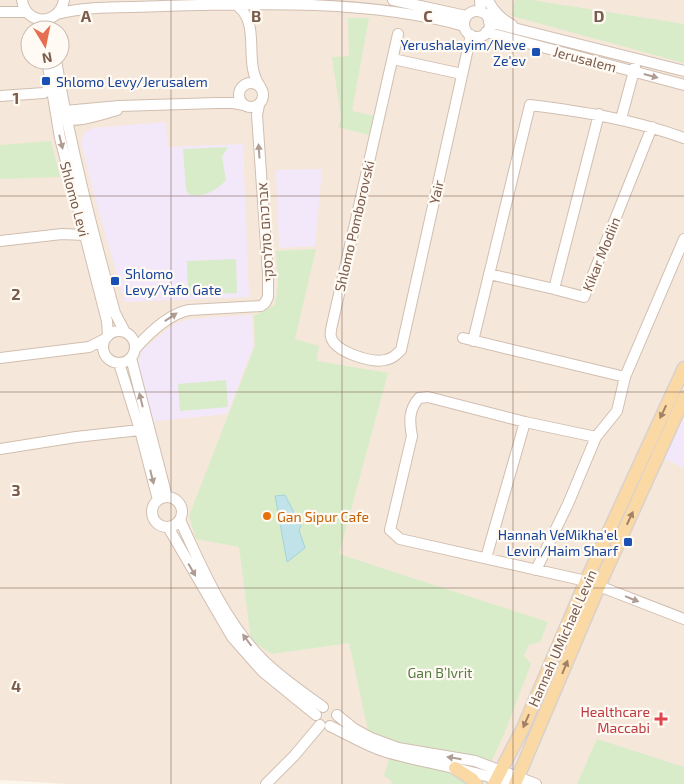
<svg xmlns="http://www.w3.org/2000/svg" width="684" height="784" viewBox="0 0 684 784" font-family="'Exo 2',Heebo,sans-serif">
	<style>
		.residential { fill: #f5e8da; fill-rule: evenodd }
		.education { fill: #f3e8fa }
		.green { fill: #d8ecc9 }
		.water { fill: #bfe3e8; stroke: #a5d3da }
		.lines { fill: none; stroke-linecap: round; stroke-linejoin: round }
		.minor-casing { stroke: #d1beb0; stroke-width: 12 }
		.major-casing { stroke: #dad1cd; stroke-width: 15 }
		.minor { stroke: #fff; stroke-width: 10 }
		.major { stroke: #fbd9a5; stroke-width: 12 }
		.oneway { fill: #af9d94 }
		.oneway2 { fill: #a18267 }
		.grid { fill: none; stroke: #7a5c4d; stroke-width: 1; stroke-opacity: 0.55 }
		.transit-dot { fill: #1a4fb4; stroke: #fffaf3; stroke-width: 2 }
		.food-dot { fill: #e8710a; stroke: #fffaf3; stroke-width: 2 }
		.health-dot { fill: #e0444e; stroke: #fffaf3; stroke-width: 2 }
		.labels { text-anchor: middle; dominant-baseline: central; stroke-width: 4.5; stroke-linejoin: round; paint-order: stroke }
		.transit-label { font-size: 14px; fill: #164399; stroke: #fffaf3; text-anchor: end }
		.street-label { font-size: 14px; fill: #7a5c4d; stroke: #fffaf3 }
		.food-label { font-size: 14px; fill: #c56008; stroke: #fffaf3; text-anchor: start }
		.park-label { font-size: 14px; fill: #537a41; stroke: #fffaf3 }
		.health-label { font-size: 14px; fill: #be3a42; stroke: #fffaf3; text-anchor: end }
		.grid-label { font-size: 16px; text-anchor: middle; font-weight: bold; fill: #7a5c4d; stroke: #fffaf3; stroke-width: 4.5; stroke-linejoin: round; paint-order: stroke }
	</style>
	<rect width="100%" height="100%" fill="#fdf6ec"/>
	<!-- residential -->
	<path class="residential" d="M 0,0 L 684,0 L 684,784 L 68,784 L 0,780 ZM 30,30 L 60,30 L 60,60 L 30,60 Z"/>
	<!-- education -->
	<path class="education" d="M 166,122 L 168,147 L 243,144 L 249,297 L 125,302 L 96,202 L 81,142 L 84,133 L 93,128 Z
		M 322,169 L 315,246 L 279,248 L 276,170 Z
		M 252,315 L 253,347 L 227,414 L 149,422 L 136,371 L 142,350 L 174,324 L 189,319 Z
		M 684,415 L 684,468 L 665,459 Z"/>
	<!-- green -->
	<path class="green" d="M 515,0 L 532,0 L 684,24 L 684,63 L 512,16 Z
		M 348,18 L 369,18 L 352,111 L 375,116 L 369,135 L 338,127 L 341,118 L 332,57 L 349,56 Z
		M 51,141 L 60,177 L 0,179 L 0,145 Z
		M 228,147 L 222,157 L 226,180 C 218,190 201,199 189,194 L 186,190 L 183,149 Z
		M 316,249 L 295,339 L 319,346 L 317,361 L 388,373 L 339,554 L 548,622 L 540,642 L 529,645 L 524,656 L 531,664 L 504,734 L 481,784 L 392,784 L 391,780 L 384,776 L 393,744 L 368,731 L 349,643 L 272,654 L 251,640 L 239,547 L 196,539 L 189,516 L 255,346 L 254,316 L 275,305 L 278,283 L 276,251 Z
		M 236,259 L 237,293 L 188,295 L 187,261 Z
		M 226,380 L 228,407 L 180,411 L 178,384 Z
		M 597,739 L 684,767 L 684,784 L 577,784 Z"/>
	<!-- water -->
	<path class="water" d="M 285,495 L 301,526 L 299,530 L 305,548 L 287,562 L 275,496 Z"/>
	<g class="lines">
		<defs>
			<path id="minor" d="M 22,0 C 26,26 59,26 64,0
				M 393,0 L 466,16
				M 480,0 L 481,12
				M 488,0 C 493,11 501,19 512,25
				M 235,4 C 263,22 242,62 260,86
				M464 24a13 13 0 1 1 26 0a13 13 0 1 1-26 0Z
				M 0,12 L 27,12
				M 57,14 C 89,5 129,8 163,6 C 258,3 373,0 464,26
				M 489,22 L 684,71
				M 486,32 L 684,85
				M 398,34 L 332,325 C 331,329 330,333 331,337 C 335,352 371,363 385,360 C 392,359 396,355 401,350 L 471,35
				M 393,59 L 462,74
				M 47,60 L 60,138 L 107,321 L 108,336
				M 56,60 C 70,146 92,229 115,313 L 125,332
				M239 95a12 12 0 1 1 24 0a12 12 0 1 1-24 0Z
				M 0,96 L 44,93 L 51,87
				M 59,114 L 65,111 L 119,106 L 217,103 L 233,103 L 244,105
				M 599,114 L 554,289 L 584,297 L 652,127
				M 61,118 C 75,124 102,114 117,110
				M 621,119 L 635,67
				M 0,241 L 62,234 L 85,235
				M 489,274 L 554,289
				M103 347a16 16 0 1 1 32 0a16 16 0 1 1-32 0Z
				M 463,338 L 625,377
				M 473,341 L 530,105 C 585,112 631,119 684,138
				M 135,349 C 149,333 168,314 189,310 L 261,306 L 265,303 L 268,297 L 268,274 L 257,115 L 259,105
				M 0,358 L 89,347 L 105,339
				M 131,358 L 167,497
				M 119,363 L 140,430 L 158,500
				M 596,437 L 525,422 L 428,397 L 419,398 C 409,409 409,421 412,436 L 390,530 L 400,539 L 586,581 L 684,619
				M 0,449 L 76,437 L 140,430
				M152 512a15 15 0 1 1 30 0a15 15 0 1 1-30 0Z
				M 180,520 C 202,568 224,620 262,659 C 280,677 302,692 323,707
				M 168,527 L 232,637 L 262,671 L 316,715
				M 486,558 L 525,422
				M 536,570 L 568,504 L 596,437 L 617,411 L 625,377 L 684,239
				M 337,715 L 353,728 L 371,738 L 398,748 L 475,761 L 536,784
				M 330,726 C 349,735 366,746 386,752 C 428,764 471,769 512,784
				M 266,784 L 294,756 L 320,725"/>
			<path id="major" d="M 455,768 L 472,779 L 476,784
				M 494,784 L 523,728 L 586,581 L 684,368
				M 515,784 L 599,586 L 684,398"/>
		</defs>
		<!-- minor casing -->
		<use href="#minor" class="minor-casing"/>
		<!-- major casing -->
		<use href="#major" class="major-casing"/>
		<!-- minor -->
		<use href="#minor" class="minor"/>
		<!-- major -->
		<use href="#major" class="major"/>
	</g>
	<!-- one-way arrows -->
	<defs><path id="oneway-solid" d="M-6-.8H1V-3.2L6.5 0L1 3.2V.8H-6Z" transform="scale(1.25)"/></defs>
	<g class="oneway">
		<use href="#oneway-solid" transform="translate(651 76) rotate(15)"/>
		<use href="#oneway-solid" transform="translate(61 142) rotate(76)"/>
		<use href="#oneway-solid" transform="translate(259 151) rotate(-94)"/>
		<use href="#oneway-solid" transform="translate(171 317) rotate(-33)"/>
		<use href="#oneway-solid" transform="translate(141 400) rotate(-104)"/>
		<use href="#oneway-solid" transform="translate(152 477) rotate(76)"/>
		<use href="#oneway-solid" transform="translate(192 570) rotate(60)"/>
		<use href="#oneway-solid" transform="translate(632 599) rotate(22)"/>
		<use href="#oneway-solid" transform="translate(247 640) rotate(-127)"/>
		<use href="#oneway-solid" transform="translate(454 758) rotate(-171)"/>
	</g>
	<g class="oneway2">
		<use href="#oneway-solid" transform="translate(663 412) rotate(115)"/>
		<use href="#oneway-solid" transform="translate(630 518) rotate(-65)"/>
		<use href="#oneway-solid" transform="translate(565 667) rotate(-68)"/>
		<use href="#oneway-solid" transform="translate(526 721) rotate(114)"/>
	</g>
	<!-- grid -->
	<path class="grid" d="M 171,0 L 171,784M 342,0 L 342,784M 513,0 L 513,784M 0,196 L 684,196M 0,392 L 684,392M 0,588 L 684,588"/>
	<!-- markers -->
	<g class="transit-dot">
		<rect x="531" y="47" width="10" height="10" rx="2.5"/>
		<rect x="41" y="76" width="10" height="10" rx="2.5"/>
		<rect x="110" y="276" width="10" height="10" rx="2.5"/>
		<rect x="623" y="537" width="10" height="10" rx="2.5"/>
	</g>
	<circle class="food-dot" cx="267" cy="516" r="5"/>
	<path class="health-dot" d="M658.5 711.5h5v5h5v5h-5v5h-5v-5h-5v-5h5z"/>
	<g class="labels">
		<!-- transit labels -->
		<g class="transit-label">
			<text x="526" y="44">Yerushalayim/Neve<tspan x="526" dy="16">Ze'ev</tspan></text>
			<text x="56" y="81" text-anchor="start">Shlomo Levy/Jerusalem</text>
			<text x="125" y="273" text-anchor="start">Shlomo<tspan x="125" dy="16">Levy/Yafo Gate</tspan></text>
			<text x="618" y="534">Hannah VeMikha'el<tspan x="618" dy="16">Levin/Haim Sharf</tspan></text>
		</g>
		<!-- street labels -->
		<g class="street-label">
			<text transform="translate(585 59) rotate(15)">Jerusalem</text>
			<text transform="translate(436 192) rotate(-77)">Yair</text>
			<text transform="translate(75 199) rotate(75)">Shlomo Levi</text>
			<text transform="translate(354 226) rotate(-77)">Shlomo Pomborovski</text>
			<text transform="translate(265 232) rotate(-94)">אברכהם סולרסקי</text>
			<text transform="translate(601 254) rotate(-68)">Kikar Modiin</text>
			<text transform="translate(562 638) rotate(-66)">Hannah UMichael Levin</text>
		</g>
		<!-- food labels -->
		<g class="food-label">
			<text x="277" y="516">Gan Sipur Cafe</text>
		</g>
		<!-- park labels -->
		<g class="park-label">
			<text x="440" y="672">Gan B’Ivrit</text>
		</g>
		<!-- health labels -->
		<g class="health-label">
			<text x="650" y="711">Healthcare<tspan x="650" dy="16">Maccabi</tspan></text>
		</g>
	</g>
	<g class="grid-label">
		<text x="86" y="22">A</text>
		<text x="256" y="22">B</text>
		<text x="428" y="22">C</text>
		<text x="599" y="22">D</text>
		<text x="16" y="104">1</text>
		<text x="16" y="300">2</text>
		<text x="16" y="496">3</text>
		<text x="16" y="692">4</text>
	</g>
	<!-- north arrow -->
	<g transform="translate(45 45) rotate(170)"><circle r="24" fill="#fffaf3" stroke="#cabbb1"/>
	<path d="M0-4L9 19L0 12L-9 19Z" fill="#e76f51"/>
	<text y="-8" font-size="14" font-weight="bold" text-anchor="middle" fill="#7a5c4d">N</text>
	</g>
</svg>
